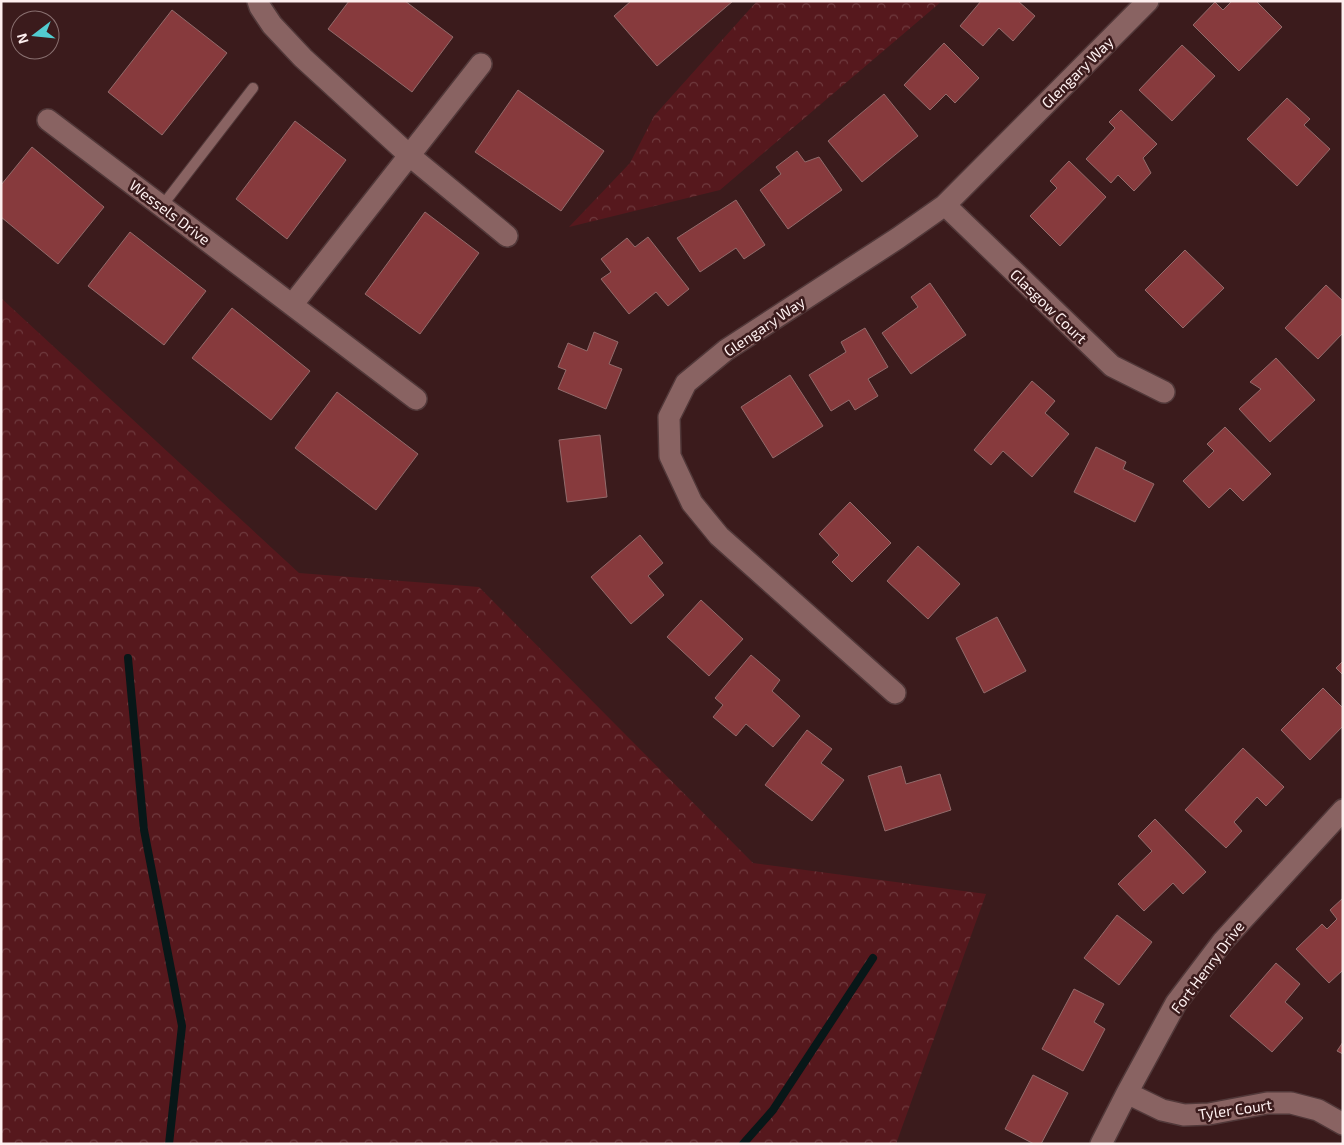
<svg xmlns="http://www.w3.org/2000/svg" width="1344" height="1145" viewBox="0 0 1344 1145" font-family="'Exo 2',sans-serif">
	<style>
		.forest { fill: url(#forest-crowns) }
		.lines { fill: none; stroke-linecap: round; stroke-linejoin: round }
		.stream { stroke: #081718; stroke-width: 8 }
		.building { fill: #873a3d; stroke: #926b6b }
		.lane-casing { stroke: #513839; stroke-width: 12 }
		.street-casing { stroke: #513839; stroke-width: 24 }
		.lane { stroke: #896362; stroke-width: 10 }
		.street { stroke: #896362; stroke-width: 21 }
		.labels { text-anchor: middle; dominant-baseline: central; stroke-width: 5; stroke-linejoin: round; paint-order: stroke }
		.street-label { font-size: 15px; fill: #fdefef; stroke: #3b1b1c }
	</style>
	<defs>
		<pattern id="forest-crowns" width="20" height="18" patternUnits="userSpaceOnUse" patternTransform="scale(1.25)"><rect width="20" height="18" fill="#56181d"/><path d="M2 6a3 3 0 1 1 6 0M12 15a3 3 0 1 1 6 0" fill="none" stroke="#6f3a3e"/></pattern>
	</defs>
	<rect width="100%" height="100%" fill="#3b1b1c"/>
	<!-- forest -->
	<path class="forest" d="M 757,1 L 942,1 L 720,190 L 569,227 L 630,163 L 654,116 Z
		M 1,298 L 299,573 L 479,587 L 753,863 L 986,894 L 896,1144 L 1,1144 Z"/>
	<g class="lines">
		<!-- stream -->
		<path class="stream" d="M 128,658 L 144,830 L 182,1026 L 169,1144
			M 743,1144 L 773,1110 L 873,958"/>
	</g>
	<!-- building -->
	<path class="building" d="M 349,1 L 405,1 L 453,37 L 412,92 L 328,29 Z
		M 631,1 L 733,1 L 657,66 L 614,16 Z
		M 981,1 L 1018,1 L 1035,16 L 1013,41 L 999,28 L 983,46 L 960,26 Z
		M 1232,1 L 1256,1 L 1282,27 L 1239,71 L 1193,25 L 1215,2 L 1223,10 Z
		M 172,10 L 227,53 L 162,135 L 108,92 Z
		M 944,43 L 979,78 L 955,103 L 946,94 L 930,110 L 904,85 Z
		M 1182,45 L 1215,76 L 1172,121 L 1139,90 Z
		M 518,90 L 604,151 L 561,211 L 475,152 Z
		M 884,94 L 918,136 L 862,182 L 828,141 Z
		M 1287,98 L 1310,119 L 1304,125 L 1330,149 L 1297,186 L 1247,139 Z
		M 1121,110 L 1157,144 L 1143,158 L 1151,173 L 1134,191 L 1118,175 L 1111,183 L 1086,159 L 1115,128 L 1109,122 Z
		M 295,121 L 346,160 L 287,239 L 236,199 Z
		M 32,147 L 104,207 L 58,264 L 1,217 L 1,185 Z
		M 797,151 L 805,162 L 819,157 L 842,190 L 788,229 L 760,190 L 781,174 L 776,167 Z
		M 1069,161 L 1106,197 L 1060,246 L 1030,216 L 1057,188 L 1050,181 Z
		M 736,200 L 765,245 L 744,259 L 736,248 L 700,272 L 677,238 Z
		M 425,212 L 479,253 L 420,334 L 365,294 Z
		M 130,232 L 206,291 L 164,345 L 88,286 Z
		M 648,237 L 689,289 L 668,306 L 656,292 L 629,314 L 601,279 L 611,272 L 601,259 L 627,238 L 635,247 Z
		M 1185,250 L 1224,288 L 1183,328 L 1145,290 Z
		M 930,283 L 966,335 L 911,374 L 882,333 L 918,307 L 911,297 Z
		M 1326,285 L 1343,301 L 1343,333 L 1318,359 L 1285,328 Z
		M 232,308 L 310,371 L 271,420 L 192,358 Z
		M 865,328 L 888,367 L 868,379 L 878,396 L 855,410 L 849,400 L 831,411 L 809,375 L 846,352 L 841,342 Z
		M 594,332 L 618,342 L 609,364 L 622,369 L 606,409 L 558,389 L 566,370 L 558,367 L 568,343 L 587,351 Z
		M 1276,358 L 1315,400 L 1270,442 L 1239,409 L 1261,389 L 1250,382 Z
		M 790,375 L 823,426 L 773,458 L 741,407 Z
		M 1032,381 L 1055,401 L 1045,413 L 1069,434 L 1032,477 L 1003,451 L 991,465 L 974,450 Z
		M 337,392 L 418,454 L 376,510 L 295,448 Z
		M 1225,427 L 1271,474 L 1243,501 L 1230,488 L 1209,508 L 1183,481 L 1214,451 L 1207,444 Z
		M 600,435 L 607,497 L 567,502 L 559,440 Z
		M 1096,447 L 1126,462 L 1123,469 L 1154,484 L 1135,522 L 1074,492 Z
		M 850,502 L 891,543 L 852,582 L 832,562 L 839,555 L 819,534 Z
		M 640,535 L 663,563 L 648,576 L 664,595 L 631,624 L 591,577 Z
		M 918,546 L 960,584 L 928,619 L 887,581 Z
		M 701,600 L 743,639 L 709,676 L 667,637 Z
		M 997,617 L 1026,671 L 984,693 L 956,638 Z
		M 751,655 L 780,680 L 772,691 L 800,716 L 773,747 L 746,724 L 736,736 L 713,717 L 723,705 L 715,698 Z
		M 1343,661 L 1343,675 L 1336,668 Z
		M 1323,688 L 1343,708 L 1343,726 L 1310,760 L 1281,730 Z
		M 807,730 L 832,749 L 821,763 L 844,780 L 812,821 L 765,785 Z
		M 1243,748 L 1284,787 L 1266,806 L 1257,797 L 1234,822 L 1242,831 L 1226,848 L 1185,810 Z
		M 901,766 L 906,784 L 940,774 L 951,810 L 885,831 L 868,776 Z
		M 1155,819 L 1206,872 L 1183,894 L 1173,883 L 1144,911 L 1118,884 L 1152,851 L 1138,836 Z
		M 1343,898 L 1343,970 L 1329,983 L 1296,949 L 1322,924 L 1327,929 L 1337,919 L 1330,910 Z
		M 1117,915 L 1152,942 L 1119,985 L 1084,958 Z
		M 1276,963 L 1300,984 L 1285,1002 L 1303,1018 L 1272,1052 L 1230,1016 Z
		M 1074,989 L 1104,1004 L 1094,1022 L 1105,1029 L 1083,1071 L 1042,1049 Z
		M 1343,1042 L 1343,1054 L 1337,1051 Z
		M 1033,1075 L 1068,1093 L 1041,1144 L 1034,1144 L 1005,1129 Z"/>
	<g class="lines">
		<defs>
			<path id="lane" d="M 162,206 L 253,88"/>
			<path id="street" d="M 258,1 L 260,7 L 272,25 L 303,58 L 410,156 L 507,236
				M 48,120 L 416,399
				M 945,205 L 1112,366 L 1164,392
				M 292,305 L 481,64
				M 895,693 L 719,536 L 692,503 L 670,456 L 669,417 L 686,383 L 726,350 L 898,238 L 945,205 L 1148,1
				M 1127,1093 L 1162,1110 L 1184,1115 L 1209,1114 L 1267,1103 L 1291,1103 L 1318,1110 L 1343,1124
				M 1101,1144 L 1127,1093 L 1176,1003 L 1223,941 L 1343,810"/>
		</defs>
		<!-- lane casing -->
		<use href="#lane" class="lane-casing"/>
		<!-- street casing -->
		<use href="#street" class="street-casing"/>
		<!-- lane -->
		<use href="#lane" class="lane"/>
		<!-- street -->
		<use href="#street" class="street"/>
	</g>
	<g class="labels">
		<!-- street labels -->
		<g class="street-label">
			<text transform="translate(1077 72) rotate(-45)">Glengary Way</text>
			<text transform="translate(170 212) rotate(37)">Wessels Drive</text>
			<text transform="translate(1049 306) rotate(44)">Glasgow Court</text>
			<text transform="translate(764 326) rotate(-34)">Glengary Way</text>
			<text transform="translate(1207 967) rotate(-53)">Fort Henry Drive</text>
			<text transform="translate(1235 1109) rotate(-8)">Tyler Court</text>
		</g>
	</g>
	<!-- border -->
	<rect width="1344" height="1145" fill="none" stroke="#fdefef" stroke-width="5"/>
	<!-- north arrow -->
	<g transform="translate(35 35) rotate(254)"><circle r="24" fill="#3b1b1c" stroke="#897070"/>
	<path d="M0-4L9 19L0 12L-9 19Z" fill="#52ccd0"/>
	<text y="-8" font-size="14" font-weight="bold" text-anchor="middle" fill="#fdefef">N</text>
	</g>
</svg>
